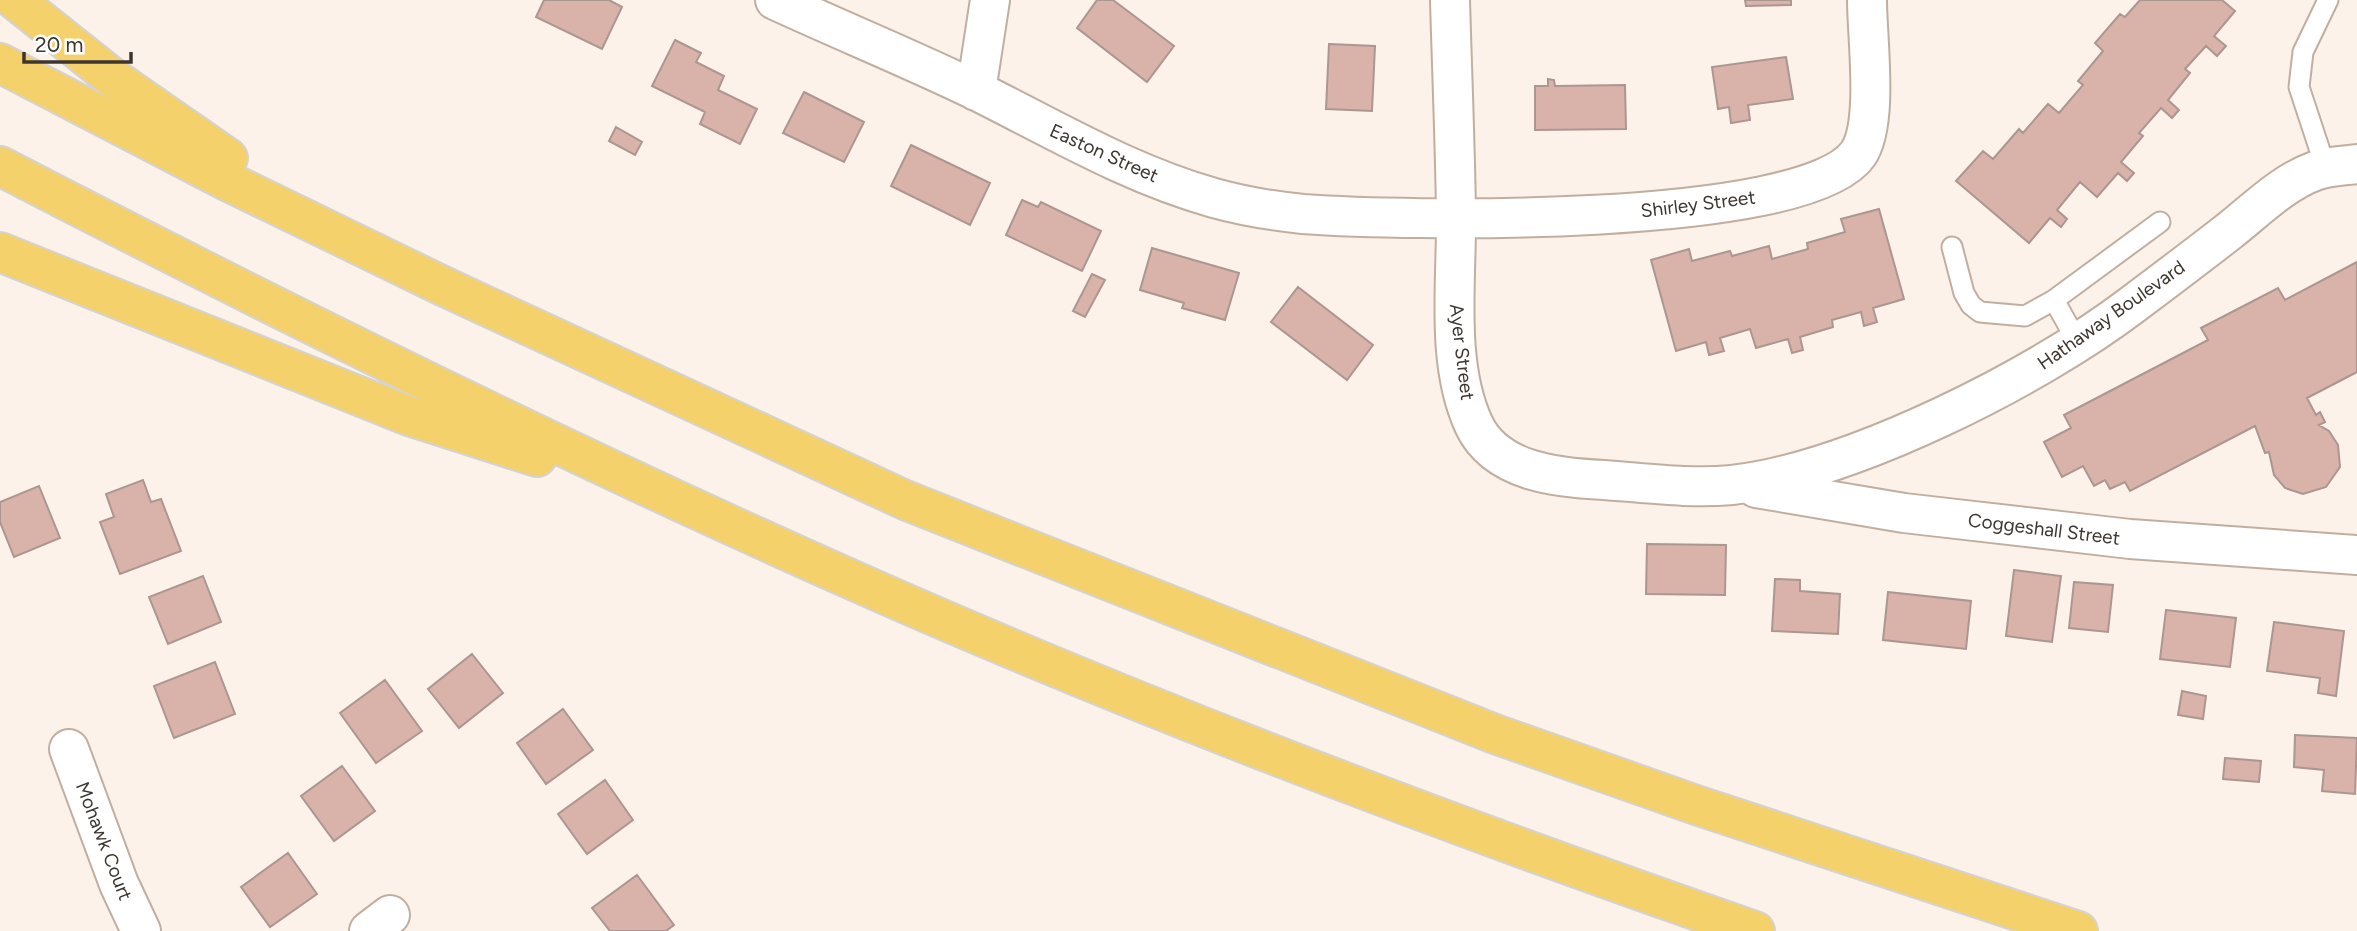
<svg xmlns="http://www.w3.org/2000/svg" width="2357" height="931" viewBox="0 0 2357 931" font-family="Figtree,sans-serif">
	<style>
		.building { fill: #d9b2aa; stroke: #ac9691; stroke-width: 2 }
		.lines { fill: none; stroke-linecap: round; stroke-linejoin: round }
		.lane-casing { stroke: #c0afa1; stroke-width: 23 }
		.street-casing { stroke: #c0afa1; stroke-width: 42 }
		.highway-casing { stroke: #d4d3d1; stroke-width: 42 }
		.lane { stroke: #fff; stroke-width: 19 }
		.street { stroke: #fff; stroke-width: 38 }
		.highway { stroke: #f4d16a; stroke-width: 38 }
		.labels { text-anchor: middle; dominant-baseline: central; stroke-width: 6; stroke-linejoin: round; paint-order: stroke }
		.street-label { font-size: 19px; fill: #3d3630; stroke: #fff }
	</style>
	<rect width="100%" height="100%" fill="#fdf2e9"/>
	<!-- building -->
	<path class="building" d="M 544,0 L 609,0 L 622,7 L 602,49 L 536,17 Z
		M 1097,0 L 1113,0 L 1174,46 L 1147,82 L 1077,28 Z
		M 1745,0 L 1791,0 L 1791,5 L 1746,6 Z
		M 2140,0 L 2222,0 L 2235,11 L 2214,36 L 2226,46 L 2217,56 L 2206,46 L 2185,69 L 2190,73 L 2168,100 L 2179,110 L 2172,118 L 2161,108 L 2139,133 L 2143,136 L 2121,162 L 2134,173 L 2127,181 L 2118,173 L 2097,197 L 2080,182 L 2057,210 L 2067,219 L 2061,227 L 2050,218 L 2029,243 L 1956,181 L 1983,151 L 1993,159 L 2019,129 L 2023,133 L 2048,104 L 2059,113 L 2083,85 L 2078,81 L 2103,51 L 2095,43 L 2120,14 L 2125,17 Z
		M 675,40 L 701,53 L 696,62 L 724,76 L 718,90 L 757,109 L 740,144 L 700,124 L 705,112 L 652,86 Z
		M 1329,44 L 1375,46 L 1372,111 L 1326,109 Z
		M 1786,57 L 1793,99 L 1748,105 L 1750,120 L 1731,123 L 1729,107 L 1718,109 L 1712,67 Z
		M 1548,79 L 1554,80 L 1555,86 L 1625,85 L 1626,129 L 1535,130 L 1535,86 L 1548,86 Z
		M 804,92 L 864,122 L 844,162 L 783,133 Z
		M 616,127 L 642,142 L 635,155 L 609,141 Z
		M 911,145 L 990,183 L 970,225 L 891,186 Z
		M 1022,200 L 1038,207 L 1041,202 L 1101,231 L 1082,271 L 1006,235 Z
		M 1879,209 L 1904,299 L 1873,308 L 1877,322 L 1864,326 L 1861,312 L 1832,320 L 1833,327 L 1800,337 L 1803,350 L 1792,353 L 1788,339 L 1756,348 L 1750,329 L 1720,338 L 1724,351 L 1709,355 L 1706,342 L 1676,351 L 1651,260 L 1689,249 L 1692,261 L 1730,251 L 1732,256 L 1769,246 L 1772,259 L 1808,249 L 1807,243 L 1845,232 L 1841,219 Z
		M 1152,248 L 1239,273 L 1225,320 L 1182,308 L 1184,303 L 1140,290 Z
		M 2357,262 L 2357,372 L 2307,398 L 2316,415 L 2320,412 L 2325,422 L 2319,425 L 2329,431 L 2338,445 L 2340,467 L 2326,487 L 2303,494 L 2285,488 L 2274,475 L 2269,452 L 2265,453 L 2255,426 L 2130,491 L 2125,482 L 2110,489 L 2105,480 L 2094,486 L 2083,466 L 2062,477 L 2044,442 L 2071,428 L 2064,415 L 2208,340 L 2201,328 L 2278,288 L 2285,300 Z
		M 1092,274 L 1105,280 L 1085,317 L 1073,311 Z
		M 1298,287 L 1373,345 L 1347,380 L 1271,322 Z
		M 143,480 L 151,502 L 161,499 L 181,551 L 120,574 L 100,522 L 114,517 L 106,494 Z
		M 39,486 L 60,538 L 14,557 L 0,522 L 0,502 Z
		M 1647,544 L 1726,545 L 1725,595 L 1646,594 Z
		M 2014,570 L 2061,576 L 2052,642 L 2006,636 Z
		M 203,576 L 221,622 L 168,644 L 149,597 Z
		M 1775,579 L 1800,580 L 1800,591 L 1840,594 L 1838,634 L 1772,631 Z
		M 2074,582 L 2113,585 L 2108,632 L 2069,628 Z
		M 1888,592 L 1971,601 L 1966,649 L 1883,640 Z
		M 2166,610 L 2236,618 L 2230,667 L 2160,659 Z
		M 2274,622 L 2344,631 L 2336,696 L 2318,693 L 2320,678 L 2267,671 Z
		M 472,654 L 503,693 L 459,728 L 428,689 Z
		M 215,662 L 235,714 L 174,738 L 154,686 Z
		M 385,680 L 422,731 L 376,763 L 340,713 Z
		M 2182,691 L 2206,696 L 2203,719 L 2178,715 Z
		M 563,709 L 593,750 L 546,784 L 517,743 Z
		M 2295,735 L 2357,738 L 2355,794 L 2322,791 L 2324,770 L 2294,767 Z
		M 2225,758 L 2261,761 L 2259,782 L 2223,779 Z
		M 342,766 L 375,811 L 334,841 L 301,796 Z
		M 605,780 L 633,820 L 587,854 L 558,814 Z
		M 288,853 L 317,894 L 270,927 L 241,887 Z
		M 637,875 L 674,925 L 666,931 L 610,931 L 592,908 Z"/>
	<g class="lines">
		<defs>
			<path id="lane" d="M 2326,169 L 2299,87 L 2303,52 L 2328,0
				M 1952,247 L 1964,293 L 1971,305 L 1980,312 L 2025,316 L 2054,300
				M 2078,343 L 2054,300 L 2160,222"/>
			<path id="street" d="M 775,0 C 842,31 911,59 977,91 C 1055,130 1129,174 1214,198 C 1243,206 1273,211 1303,214 C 1397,221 1805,229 1858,154 C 1879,124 1867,38 1867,0
				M 1450,0 C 1452,71 1455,142 1456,213 C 1457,280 1445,363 1474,425 C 1496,472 1558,478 1604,480 C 1647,483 1690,489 1732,485 C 1852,471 2036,378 2132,305 C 2164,281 2196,257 2228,232 C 2255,211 2282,183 2315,171 C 2328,166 2344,166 2357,164
				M 976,91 L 990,0
				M 1756,488 L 1904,513 L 2130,539 L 2357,555
				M 69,749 L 119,884 L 141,931
				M 369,931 L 390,915"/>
			<path id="highway" d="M 15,0 L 113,78 L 228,158
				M 0,63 L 227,181 L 443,286 L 905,500 L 1495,734 L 1696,805 L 2078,931
				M 0,166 C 291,317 584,462 884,594 C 1168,719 1461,829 1755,931
				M 0,252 L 409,416 L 537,457"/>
		</defs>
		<!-- lane casing -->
		<use href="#lane" class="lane-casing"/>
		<!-- street casing -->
		<use href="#street" class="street-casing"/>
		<!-- highway casing -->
		<use href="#highway" class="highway-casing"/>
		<!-- lane -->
		<use href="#lane" class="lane"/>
		<!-- street -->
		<use href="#street" class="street"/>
		<!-- highway -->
		<use href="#highway" class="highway"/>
	</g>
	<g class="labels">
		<!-- street labels -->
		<g class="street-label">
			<text transform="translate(1104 153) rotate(24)">Easton Street</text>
			<text transform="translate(1698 204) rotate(-7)">Shirley Street</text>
			<text transform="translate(2111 315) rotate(-35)">Hathaway Boulevard</text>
			<text transform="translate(1462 352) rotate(83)">Ayer Street</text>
			<text transform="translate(2044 529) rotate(7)">Coggeshall Street</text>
			<text transform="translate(104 841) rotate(69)">Mohawk Court</text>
		</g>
	</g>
	<!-- scale -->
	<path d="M24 52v10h107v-10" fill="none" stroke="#3d3630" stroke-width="3.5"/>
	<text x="35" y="52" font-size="21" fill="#3d3630" stroke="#ffffff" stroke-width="5" paint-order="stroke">20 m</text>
</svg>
